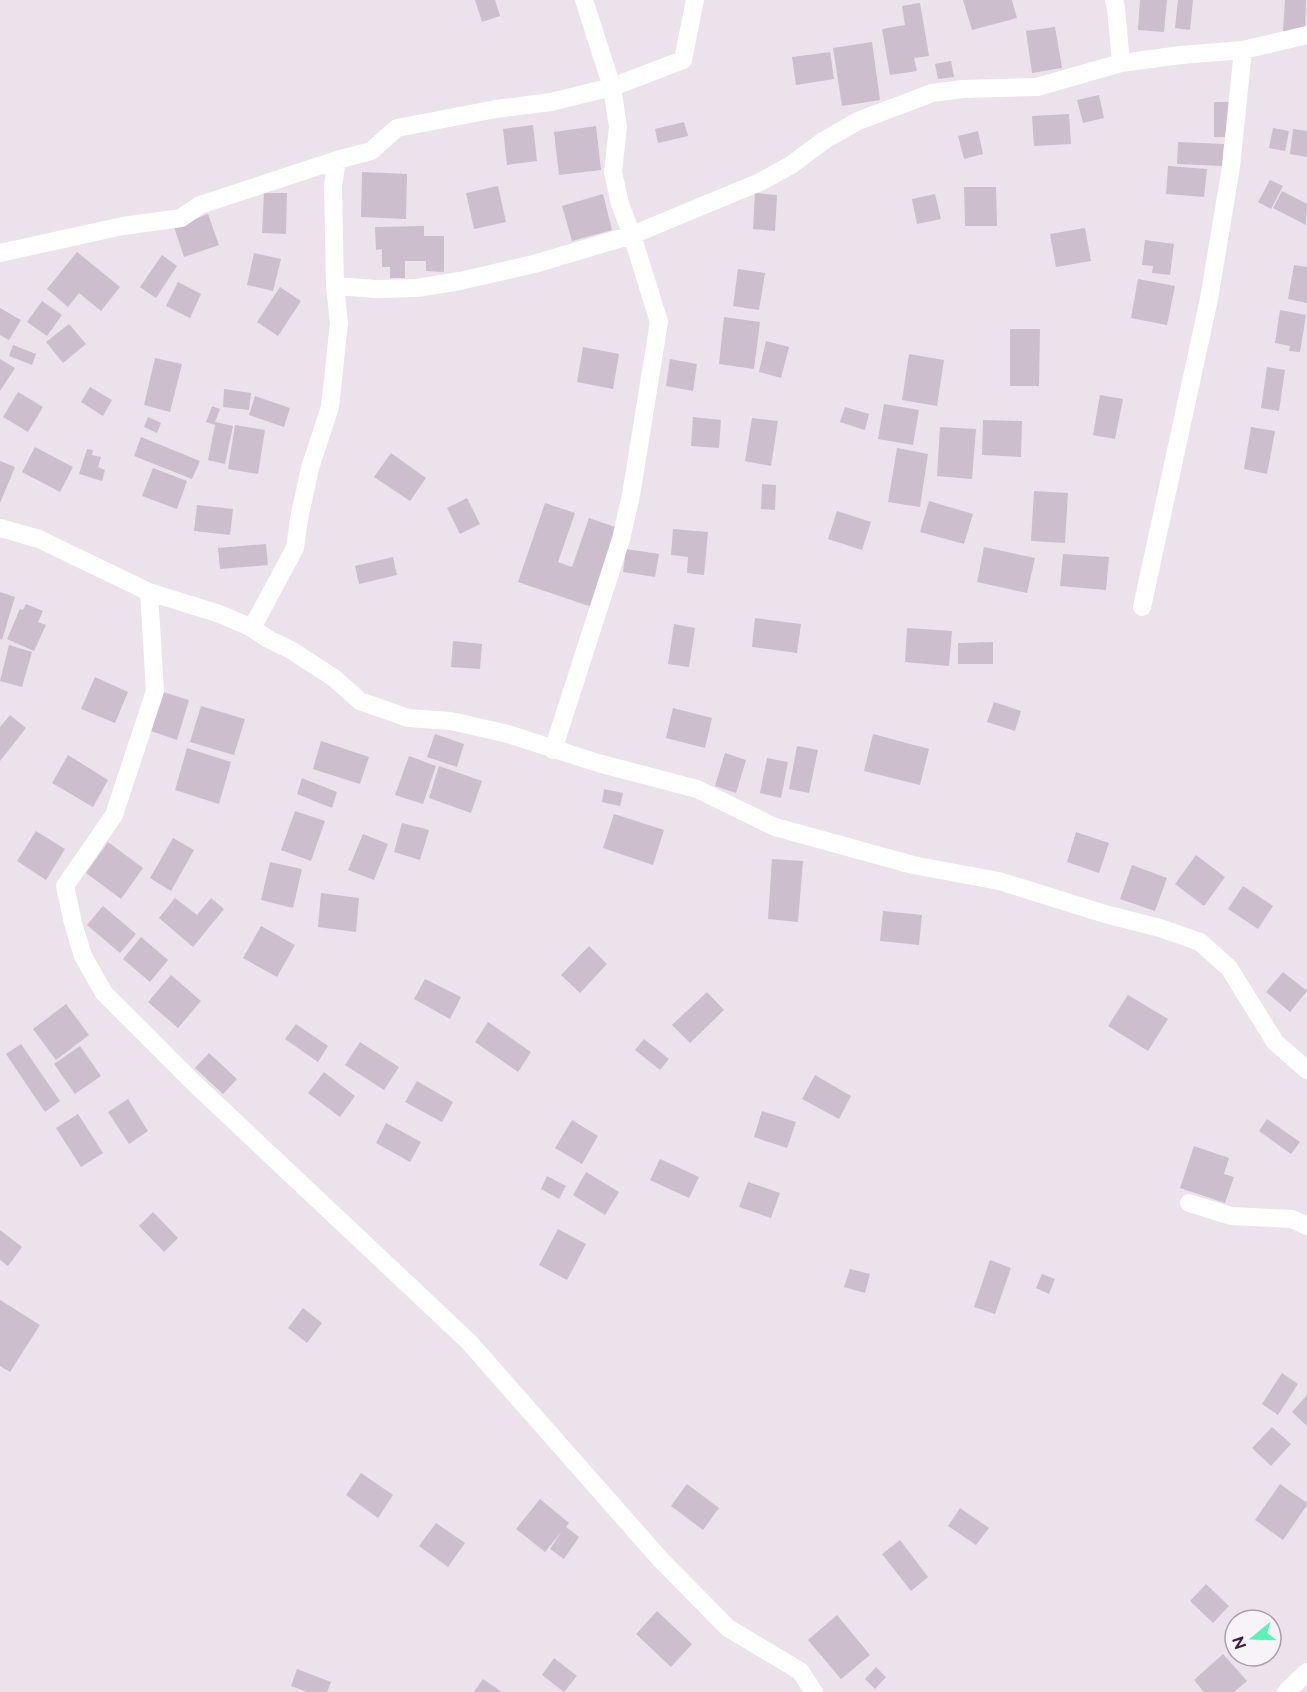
<svg xmlns="http://www.w3.org/2000/svg" width="1307" height="1692" viewBox="0 0 1307 1692" font-family="Raleway,sans-serif">
	<style>
		.building { fill: #ccbecd }
		.lines { fill: none; stroke-linecap: round; stroke-linejoin: round }
		.street { stroke: #fff; stroke-width: 18 }
	</style>
	<rect width="100%" height="100%" fill="#ebe2ec"/>
	<!-- building -->
	<path class="building" d="M 475,0 L 495,0 L 500,16 L 482,22 Z
		M 963,0 L 1012,0 L 1017,18 L 972,30 Z
		M 1140,0 L 1167,0 L 1164,32 L 1138,30 Z
		M 1178,0 L 1193,0 L 1190,30 L 1175,28 Z
		M 1285,0 L 1306,0 L 1305,32 L 1283,31 Z
		M 920,3 L 929,56 L 914,58 L 917,71 L 890,75 L 882,29 L 905,25 L 902,6 Z
		M 1055,27 L 1062,68 L 1032,73 L 1026,31 Z
		M 872,42 L 880,100 L 842,106 L 833,48 Z
		M 830,52 L 834,79 L 796,85 L 792,57 Z
		M 951,61 L 954,77 L 938,79 L 935,64 Z
		M 1099,95 L 1104,118 L 1083,123 L 1077,100 Z
		M 1214,102 L 1231,102 L 1231,137 L 1214,137 Z
		M 1069,114 L 1071,144 L 1034,146 L 1032,116 Z
		M 684,122 L 688,136 L 658,143 L 655,129 Z
		M 533,125 L 537,161 L 507,165 L 503,129 Z
		M 596,126 L 601,170 L 559,175 L 554,132 Z
		M 1273,128 L 1289,131 L 1285,151 L 1269,148 Z
		M 1293,129 L 1307,131 L 1307,157 L 1290,154 Z
		M 978,131 L 983,154 L 964,159 L 958,136 Z
		M 1178,142 L 1224,144 L 1222,166 L 1177,164 Z
		M 1168,166 L 1207,169 L 1204,197 L 1166,194 Z
		M 362,172 L 407,174 L 406,219 L 361,217 Z
		M 1270,180 L 1283,186 L 1271,209 L 1258,202 Z
		M 498,186 L 506,222 L 474,229 L 466,193 Z
		M 964,187 L 996,187 L 997,226 L 965,226 Z
		M 1282,191 L 1307,204 L 1306,225 L 1273,208 Z
		M 264,193 L 287,193 L 286,234 L 262,233 Z
		M 755,193 L 777,195 L 775,231 L 753,229 Z
		M 603,194 L 612,230 L 572,241 L 562,206 Z
		M 935,194 L 941,219 L 917,224 L 912,199 Z
		M 208,214 L 219,245 L 184,257 L 174,227 Z
		M 424,226 L 424,236 L 444,236 L 444,272 L 426,271 L 426,261 L 405,261 L 405,278 L 390,278 L 390,267 L 382,267 L 382,249 L 376,250 L 375,227 Z
		M 1085,228 L 1091,261 L 1056,267 L 1050,234 Z
		M 1145,240 L 1174,244 L 1170,275 L 1152,273 L 1153,266 L 1142,265 Z
		M 77,252 L 120,287 L 101,311 L 79,293 L 68,307 L 47,289 Z
		M 254,253 L 281,259 L 273,291 L 247,285 Z
		M 162,255 L 177,266 L 156,298 L 140,287 Z
		M 1294,265 L 1307,267 L 1307,303 L 1288,299 Z
		M 738,269 L 765,273 L 759,310 L 733,306 Z
		M 1138,279 L 1175,286 L 1167,325 L 1131,318 Z
		M 178,282 L 201,294 L 190,318 L 166,306 Z
		M 280,287 L 301,301 L 278,336 L 257,322 Z
		M 42,301 L 62,315 L 47,336 L 27,322 Z
		M 0,308 L 21,320 L 9,340 L 0,335 Z
		M 1280,310 L 1306,315 L 1300,352 L 1289,351 L 1290,346 L 1275,343 Z
		M 724,317 L 760,322 L 754,369 L 719,364 Z
		M 69,324 L 86,344 L 63,363 L 46,342 Z
		M 1010,329 L 1040,329 L 1039,386 L 1010,386 Z
		M 766,341 L 789,347 L 781,378 L 759,372 Z
		M 13,345 L 36,354 L 32,365 L 9,356 Z
		M 583,347 L 619,354 L 613,389 L 577,382 Z
		M 909,354 L 944,360 L 937,406 L 902,400 Z
		M 155,358 L 182,364 L 170,412 L 144,405 Z
		M 0,359 L 15,368 L 0,391 Z
		M 670,359 L 697,364 L 693,391 L 666,386 Z
		M 1267,367 L 1285,370 L 1279,411 L 1261,408 Z
		M 90,387 L 112,400 L 103,416 L 81,402 Z
		M 224,389 L 251,393 L 249,410 L 223,407 Z
		M 18,392 L 43,407 L 28,432 L 3,417 Z
		M 1100,395 L 1123,399 L 1115,439 L 1093,435 Z
		M 255,396 L 290,408 L 284,427 L 249,415 Z
		M 884,404 L 919,410 L 913,445 L 878,439 Z
		M 212,406 L 220,409 L 215,422 L 233,426 L 225,464 L 208,460 L 215,425 L 206,422 Z
		M 845,407 L 869,414 L 865,430 L 840,422 Z
		M 148,417 L 161,423 L 157,433 L 144,427 Z
		M 693,417 L 721,420 L 719,448 L 691,446 Z
		M 752,418 L 778,421 L 771,466 L 745,461 Z
		M 983,420 L 1022,421 L 1021,457 L 982,455 Z
		M 235,425 L 265,430 L 258,474 L 228,469 Z
		M 940,427 L 976,429 L 972,479 L 937,476 Z
		M 1251,427 L 1275,431 L 1267,474 L 1244,469 Z
		M 141,437 L 200,461 L 192,479 L 134,456 Z
		M 35,447 L 73,467 L 60,492 L 22,472 Z
		M 897,448 L 928,454 L 920,507 L 888,502 Z
		M 87,449 L 93,450 L 92,455 L 101,457 L 98,467 L 105,470 L 102,481 L 79,474 Z
		M 391,453 L 426,478 L 410,501 L 374,477 Z
		M 0,461 L 15,467 L 0,503 Z
		M 153,468 L 187,481 L 177,509 L 142,496 Z
		M 762,484 L 776,485 L 775,510 L 761,509 Z
		M 1034,491 L 1068,493 L 1065,543 L 1031,541 Z
		M 467,498 L 480,524 L 460,534 L 447,508 Z
		M 929,501 L 973,514 L 964,544 L 920,532 Z
		M 545,503 L 575,513 L 558,562 L 572,567 L 589,518 L 618,528 L 592,607 L 518,582 Z
		M 197,505 L 233,509 L 230,535 L 194,531 Z
		M 837,511 L 871,522 L 862,550 L 828,539 Z
		M 673,529 L 708,532 L 704,575 L 687,573 L 688,557 L 671,555 Z
		M 266,544 L 268,565 L 220,569 L 218,548 Z
		M 984,547 L 1035,558 L 1027,593 L 977,582 Z
		M 626,549 L 659,554 L 655,577 L 623,572 Z
		M 1063,554 L 1109,557 L 1106,590 L 1060,586 Z
		M 393,557 L 397,575 L 359,584 L 355,566 Z
		M 0,592 L 15,597 L 2,640 L 0,639 Z
		M 26,604 L 43,611 L 38,622 L 46,625 L 34,651 L 7,639 L 20,609 L 23,610 Z
		M 755,618 L 801,624 L 797,653 L 752,647 Z
		M 674,624 L 695,628 L 689,667 L 668,664 Z
		M 907,628 L 952,631 L 949,666 L 905,662 Z
		M 453,641 L 482,644 L 480,669 L 451,667 Z
		M 993,642 L 993,664 L 958,664 L 958,643 Z
		M 9,645 L 32,652 L 22,687 L 0,681 Z
		M 95,677 L 128,692 L 115,723 L 81,709 Z
		M 163,692 L 189,700 L 177,740 L 151,731 Z
		M 994,702 L 1021,711 L 1015,731 L 987,722 Z
		M 201,706 L 245,719 L 234,755 L 190,742 Z
		M 673,708 L 712,718 L 705,748 L 666,738 Z
		M 10,715 L 26,728 L 0,761 L 0,727 Z
		M 435,734 L 464,744 L 457,767 L 427,757 Z
		M 873,734 L 929,749 L 920,785 L 864,771 Z
		M 321,741 L 369,757 L 360,784 L 313,769 Z
		M 797,746 L 818,750 L 809,793 L 789,789 Z
		M 187,748 L 231,762 L 219,804 L 175,790 Z
		M 725,753 L 746,760 L 736,793 L 715,786 Z
		M 68,755 L 108,780 L 93,807 L 52,783 Z
		M 409,756 L 436,766 L 423,804 L 395,795 Z
		M 767,758 L 788,762 L 781,798 L 760,793 Z
		M 439,766 L 482,781 L 471,813 L 429,798 Z
		M 302,778 L 337,792 L 332,808 L 297,794 Z
		M 604,789 L 623,793 L 620,806 L 602,802 Z
		M 295,811 L 325,821 L 311,861 L 281,850 Z
		M 614,814 L 664,830 L 653,865 L 603,848 Z
		M 402,823 L 429,830 L 420,860 L 394,852 Z
		M 36,831 L 65,849 L 46,880 L 17,861 Z
		M 1076,832 L 1109,843 L 1099,873 L 1067,862 Z
		M 363,834 L 388,844 L 374,880 L 348,870 Z
		M 173,838 L 194,850 L 171,891 L 150,878 Z
		M 108,842 L 143,868 L 121,899 L 86,873 Z
		M 1196,855 L 1225,877 L 1204,906 L 1175,884 Z
		M 772,859 L 803,861 L 798,922 L 768,919 Z
		M 270,862 L 302,869 L 293,908 L 261,900 Z
		M 1132,865 L 1167,878 L 1155,911 L 1120,899 Z
		M 1243,886 L 1273,906 L 1258,929 L 1228,909 Z
		M 321,893 L 359,898 L 356,932 L 318,927 Z
		M 175,898 L 197,915 L 211,898 L 224,909 L 193,947 L 159,918 Z
		M 103,906 L 136,934 L 120,953 L 87,925 Z
		M 883,911 L 922,915 L 919,945 L 880,941 Z
		M 261,926 L 295,945 L 277,977 L 243,958 Z
		M 141,937 L 168,960 L 150,982 L 123,959 Z
		M 589,946 L 607,964 L 580,993 L 561,975 Z
		M 1283,972 L 1307,991 L 1290,1012 L 1266,992 Z
		M 171,975 L 201,1001 L 178,1028 L 148,1002 Z
		M 425,979 L 461,997 L 450,1019 L 414,999 Z
		M 707,992 L 724,1010 L 690,1043 L 672,1025 Z
		M 1128,995 L 1168,1019 L 1148,1051 L 1108,1026 Z
		M 66,1004 L 89,1035 L 56,1060 L 33,1029 Z
		M 488,1022 L 531,1052 L 518,1072 L 475,1042 Z
		M 296,1024 L 328,1046 L 318,1062 L 285,1039 Z
		M 644,1039 L 669,1059 L 660,1070 L 635,1050 Z
		M 360,1042 L 399,1067 L 384,1090 L 345,1065 Z
		M 21,1044 L 60,1101 L 45,1112 L 6,1054 Z
		M 80,1046 L 101,1076 L 75,1094 L 54,1064 Z
		M 209,1053 L 237,1079 L 223,1094 L 195,1068 Z
		M 324,1072 L 355,1096 L 340,1117 L 308,1093 Z
		M 815,1075 L 851,1096 L 839,1119 L 802,1099 Z
		M 417,1081 L 453,1102 L 442,1122 L 405,1102 Z
		M 128,1099 L 148,1131 L 129,1144 L 108,1112 Z
		M 762,1111 L 796,1122 L 787,1148 L 754,1137 Z
		M 78,1114 L 103,1153 L 81,1167 L 56,1128 Z
		M 1267,1119 L 1300,1142 L 1291,1154 L 1259,1131 Z
		M 572,1120 L 598,1136 L 582,1164 L 555,1148 Z
		M 386,1123 L 421,1142 L 410,1162 L 376,1143 Z
		M 1194,1146 L 1229,1158 L 1224,1174 L 1234,1177 L 1225,1203 L 1180,1188 Z
		M 660,1159 L 699,1177 L 689,1198 L 650,1180 Z
		M 586,1172 L 619,1192 L 605,1215 L 573,1195 Z
		M 547,1176 L 566,1186 L 559,1199 L 541,1189 Z
		M 748,1182 L 780,1193 L 771,1218 L 739,1207 Z
		M 153,1212 L 178,1238 L 164,1252 L 139,1226 Z
		M 558,1229 L 586,1244 L 567,1280 L 539,1265 Z
		M 0,1230 L 22,1247 L 8,1266 L 0,1260 Z
		M 990,1260 L 1011,1268 L 995,1314 L 974,1307 Z
		M 850,1269 L 870,1274 L 865,1293 L 844,1287 Z
		M 1042,1274 L 1055,1279 L 1049,1294 L 1036,1288 Z
		M 0,1300 L 40,1325 L 10,1372 L 0,1366 Z
		M 303,1308 L 322,1323 L 307,1343 L 288,1328 Z
		M 1282,1373 L 1298,1384 L 1278,1415 L 1262,1404 Z
		M 1307,1395 L 1307,1426 L 1292,1412 Z
		M 1272,1427 L 1291,1444 L 1271,1466 L 1252,1448 Z
		M 361,1473 L 393,1495 L 378,1518 L 346,1495 Z
		M 687,1484 L 719,1508 L 703,1530 L 671,1506 Z
		M 1280,1484 L 1307,1503 L 1307,1505 L 1283,1540 L 1255,1520 Z
		M 540,1499 L 569,1523 L 566,1527 L 579,1537 L 564,1559 L 550,1549 L 562,1531 L 545,1552 L 516,1529 Z
		M 960,1508 L 989,1528 L 976,1545 L 948,1526 Z
		M 436,1523 L 465,1543 L 448,1567 L 419,1546 Z
		M 900,1540 L 928,1577 L 911,1591 L 882,1554 Z
		M 1206,1584 L 1229,1606 L 1213,1623 L 1190,1601 Z
		M 657,1611 L 692,1644 L 671,1667 L 636,1634 Z
		M 837,1615 L 870,1655 L 841,1679 L 808,1640 Z
		M 1223,1654 L 1247,1681 L 1234,1692 L 1204,1692 L 1194,1680 Z
		M 554,1658 L 577,1676 L 564,1692 L 542,1675 Z
		M 876,1667 L 886,1677 L 875,1689 L 865,1679 Z
		M 297,1669 L 331,1682 L 327,1692 L 307,1692 L 291,1686 Z
		M 483,1679 L 502,1692 L 474,1692 Z"/>
	<g class="lines">
		<!-- street -->
		<path class="street" d="M 1114,0 L 1116,8 L 1121,63
			M 0,253 L 123,226 L 181,218 L 200,205 L 337,160 L 371,151 L 397,128 L 496,109 L 551,102 L 612,87 L 683,60 L 695,0
			M 335,286 L 376,289 L 417,288 L 460,281 L 534,264 L 632,235 L 760,182 L 791,165 L 823,141 L 858,121 L 932,93 L 963,89 L 1037,87 L 1121,63 L 1181,55 L 1243,50
			M 0,528 L 39,539 L 149,592 L 220,614 L 252,628 L 268,639 L 291,650 L 334,678 L 360,701 L 408,718 L 451,721 L 508,734 L 598,763 L 697,789 L 775,827 L 913,865 L 999,881 L 1105,914 L 1160,928 L 1200,942 L 1229,968 L 1275,1042 L 1307,1070
			M 149,592 L 155,691 L 114,815 L 65,886 L 73,923 L 83,956 L 104,993 L 195,1084 L 469,1342 L 661,1560 L 728,1628 L 800,1671 L 814,1692
			M 1142,607 L 1209,299 L 1231,167 L 1243,50 L 1307,35
			M 252,628 L 295,548 L 299,519 L 310,468 L 330,407 L 339,323 L 335,286 L 333,185 L 337,160
			M 553,750 L 621,539 L 631,495 L 659,322 L 632,235 L 620,204 L 613,172 L 618,127 L 612,87 L 584,0
			M 1189,1203 L 1231,1216 L 1292,1219 L 1307,1226
			M 1286,1692 L 1307,1672"/>
	</g>
	<!-- north arrow -->
	<g transform="translate(1253 1638) rotate(251)"><circle r="28" fill="#f8f2f9" stroke="#ad9ead" stroke-width="1.5"/>
	<path d="M0-4.5L10 22L0 15L-10 22Z" fill="#58f4b7"/>
	<text y="-9" font-size="16" font-weight="bold" text-anchor="middle" fill="#3d213b">N</text>
	</g>
</svg>
